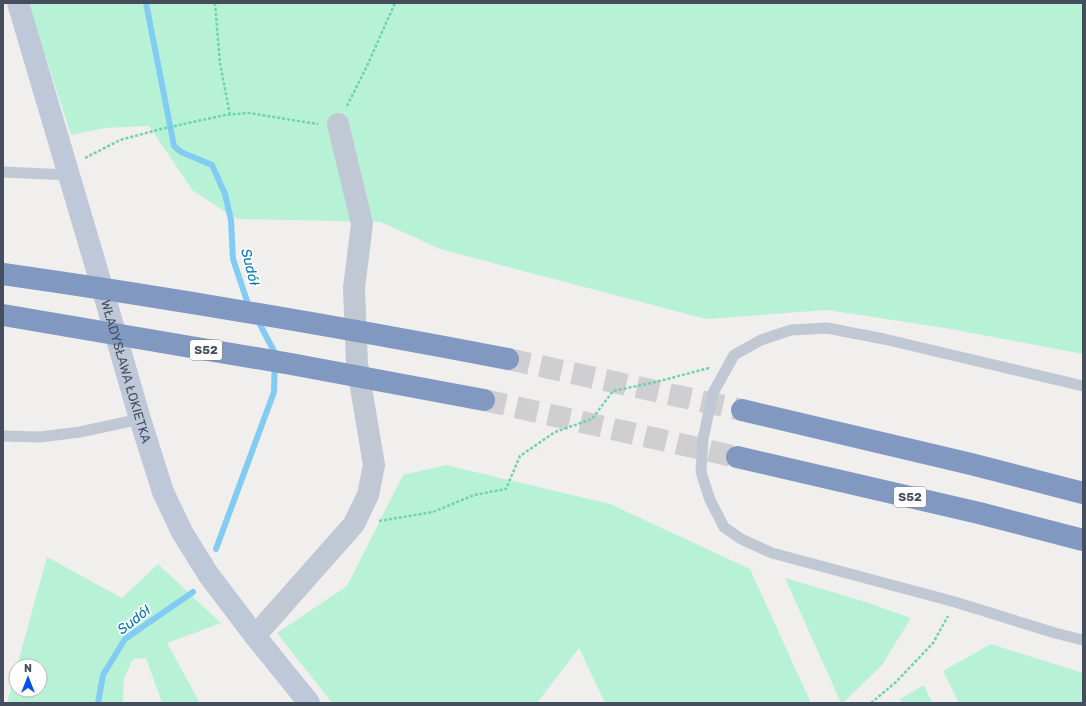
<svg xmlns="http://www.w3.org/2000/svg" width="1086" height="706" viewBox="0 0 1086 706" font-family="Rubik,sans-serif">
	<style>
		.green { fill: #b8f2d6 }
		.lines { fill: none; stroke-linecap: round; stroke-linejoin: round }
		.stream { stroke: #82ccf3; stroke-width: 6 }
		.highway-tunnel { stroke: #cfced1; stroke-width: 22; stroke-dasharray: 22 11; stroke-linecap: butt }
		.path { stroke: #6ed3ae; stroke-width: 2.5; stroke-dasharray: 3 2; stroke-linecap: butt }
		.lane { stroke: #c0c8d4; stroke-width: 11 }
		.street { stroke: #c0c8d4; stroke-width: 22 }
		.secondary { stroke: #bfc8d9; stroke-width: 22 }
		.highway { stroke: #8198c1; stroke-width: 22 }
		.labels { text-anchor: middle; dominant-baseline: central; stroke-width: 3.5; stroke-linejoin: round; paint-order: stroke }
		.shield { fill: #fff; stroke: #7d838e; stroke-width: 1 }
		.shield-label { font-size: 12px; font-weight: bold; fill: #454e5d }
		.street-label { font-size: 13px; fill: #454e5d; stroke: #fff }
		.water-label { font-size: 14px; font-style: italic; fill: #0176b3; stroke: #fff }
	</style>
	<rect width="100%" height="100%" fill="#f1eeee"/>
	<!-- green -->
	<path class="green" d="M 28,3 L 1083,3 L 1083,354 L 1041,346 L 945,328 L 827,310 L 706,319 L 440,249 L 381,222 L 237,219 L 193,191 L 149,126 L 105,128 L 71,135 Z
		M 446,465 L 610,504 L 750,569 L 811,703 L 605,703 L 579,648 L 537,703 L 332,703 L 277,633 L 347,586 L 403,475 Z
		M 47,557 L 122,598 L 158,564 L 221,623 L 167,643 L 200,703 L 162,703 L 146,658 L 133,659 L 124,678 L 123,703 L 7,703 L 16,670 L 16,690 L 40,690 L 40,666 L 17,666 Z
		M 785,578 L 866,602 L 911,618 L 882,665 L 843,703 L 841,703 Z
		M 991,644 L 1083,673 L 1083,703 L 959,703 L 943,671 Z
		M 924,685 L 932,703 L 902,703 L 900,699 Z"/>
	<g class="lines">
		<!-- stream -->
		<path class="stream" d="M 146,3 L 174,146 L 181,152 L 212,165 L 225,194 L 231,220 L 233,259 L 247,301 L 250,308
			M 216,549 L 274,392 L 275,353 L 257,319
			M 98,703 L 103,675 L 125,639 L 193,592"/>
		<!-- highway-tunnel -->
		<path class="highway-tunnel" d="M 508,359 L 742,410
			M 484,400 L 737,457"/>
		<!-- path -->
		<path class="path" d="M 215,3 L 220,63 L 230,115
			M 347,106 L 367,66 L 395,3
			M 85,158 L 120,140 L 161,129 L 225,115 L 249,113 L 311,123 L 318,124
			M 379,521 L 433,512 L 474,495 L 506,489 L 520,456 L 555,432 L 592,419 L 613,391 L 656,382 L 709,368
			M 871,703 L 896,682 L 933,643 L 948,616"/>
		<!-- lane -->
		<path class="lane" d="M 3,172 L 69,175
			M 1083,386 L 884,339 L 827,328 L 791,330 L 761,340 L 734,355 L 713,393 L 703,439 L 701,472 L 710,500 L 724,527 L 741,539 L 772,553 L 955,602 L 1055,633 L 1083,640
			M 3,436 L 40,437 L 80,432 L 140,419"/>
		<!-- street -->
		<path class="street" d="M 255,636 L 354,524 L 368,495 L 374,465 L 357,364 L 354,288 L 362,224 L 338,124"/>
		<!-- secondary -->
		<path class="secondary" id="s1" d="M 18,3 L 97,270 L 140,419 L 163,492 L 182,532 L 208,574 L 255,636 L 309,703"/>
		<!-- highway -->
		<path class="highway" d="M 3,274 C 172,298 340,327 508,359
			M 3,315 L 291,364 L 484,400
			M 742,410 L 971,464 L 1083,493
			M 737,457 L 979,513 L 1083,540"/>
	</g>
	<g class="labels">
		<!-- shield labels -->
		<g class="shield">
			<rect x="190" y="340" width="32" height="20" rx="3"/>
			<rect x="894" y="487" width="32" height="20" rx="3"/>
		</g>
		<g class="shield-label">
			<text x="206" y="350">S52</text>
			<text x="910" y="497">S52</text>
		</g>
		<!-- street labels -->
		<g class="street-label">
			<text stroke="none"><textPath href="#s1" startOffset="384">WŁADYSŁAWA ŁOKIETKA</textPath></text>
		</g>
		<!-- water labels -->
		<g class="water-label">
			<text transform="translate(250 267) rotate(76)">Sudół</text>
			<text transform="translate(134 620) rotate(-38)">Sudół</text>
		</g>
	</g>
	<!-- border -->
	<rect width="1086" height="706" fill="none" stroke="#454e5d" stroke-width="8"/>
	<!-- north arrow -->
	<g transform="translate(28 678)"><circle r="19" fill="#ffffff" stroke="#b5b8be"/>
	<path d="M0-3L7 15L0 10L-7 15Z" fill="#0b50ee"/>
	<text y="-6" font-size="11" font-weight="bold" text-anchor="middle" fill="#454e5d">N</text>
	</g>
</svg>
